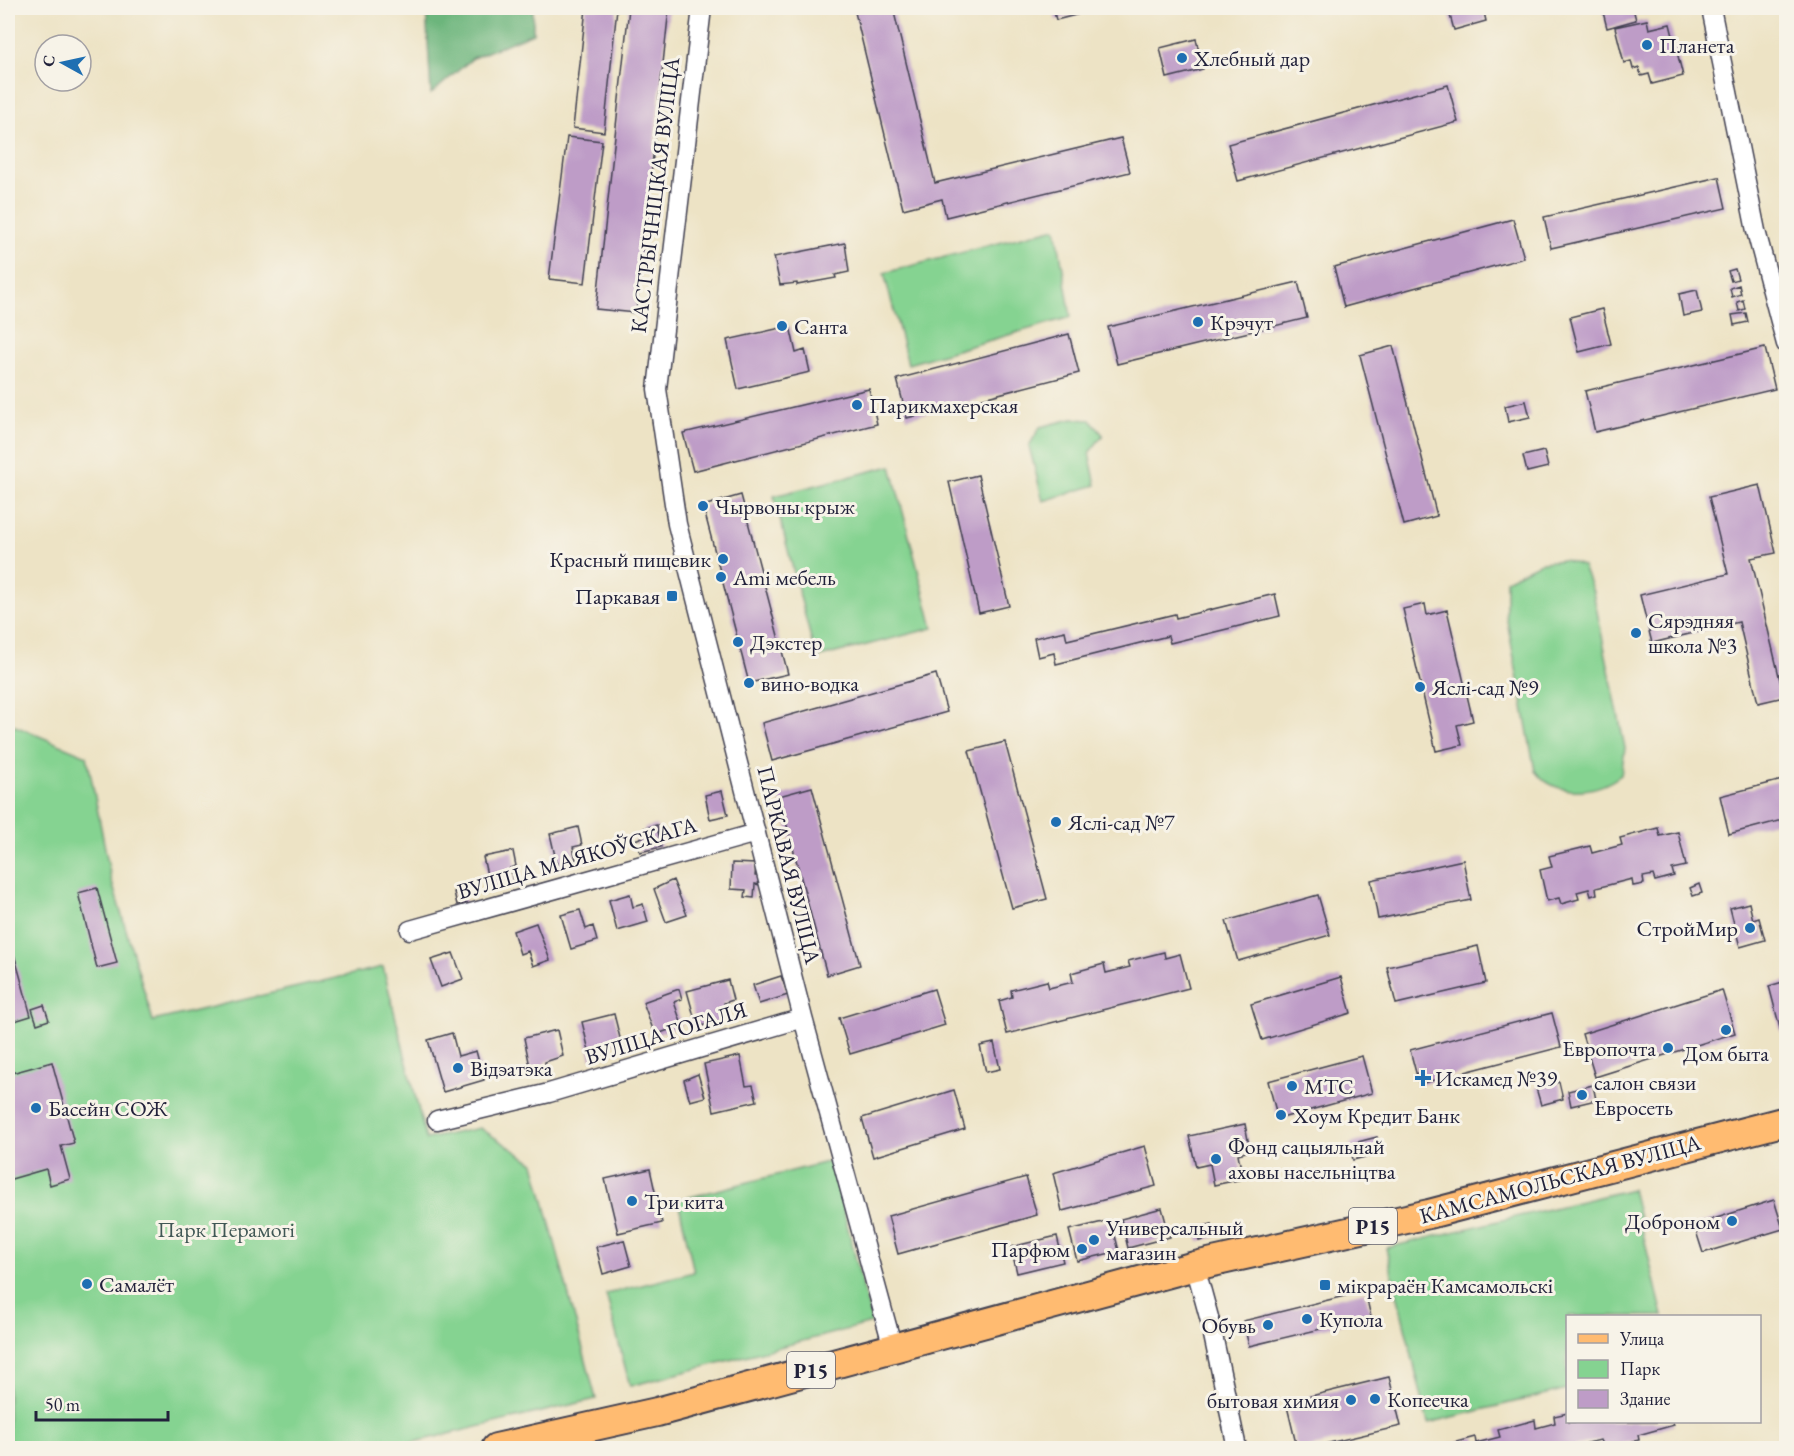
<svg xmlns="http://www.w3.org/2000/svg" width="1794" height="1456" viewBox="0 0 1794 1456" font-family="'EB Garamond',serif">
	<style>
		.green { fill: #85d391; stroke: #547a66; stroke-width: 1.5 }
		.forest { fill: #6cb57b; stroke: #476c5b; stroke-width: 1.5 }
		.building { fill: #be9cc7 }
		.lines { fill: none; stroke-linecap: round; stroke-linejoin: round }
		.street-casing { stroke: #403f50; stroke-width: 21 }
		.primary-casing { stroke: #403f50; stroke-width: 32 }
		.street { stroke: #fff; stroke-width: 18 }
		.primary { stroke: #ffbb71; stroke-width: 28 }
		.poi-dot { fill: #1f6fb2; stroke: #f7f3e8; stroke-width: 2 }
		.labels { text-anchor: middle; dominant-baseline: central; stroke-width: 6; stroke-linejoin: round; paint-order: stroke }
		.shield { fill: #f7f3e8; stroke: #62616f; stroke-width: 1.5 }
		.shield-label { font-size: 21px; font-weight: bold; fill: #22223b }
		.poi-label { font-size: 22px; fill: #22223b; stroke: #f7f3e8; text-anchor: start }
		.street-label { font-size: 22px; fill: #22223b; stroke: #f7f3e8 }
		.park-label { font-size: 22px; fill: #405755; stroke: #f7f3e8 }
	</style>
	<rect width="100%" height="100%" fill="#f7f3e8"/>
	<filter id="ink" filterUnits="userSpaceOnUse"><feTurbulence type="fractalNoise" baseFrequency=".0167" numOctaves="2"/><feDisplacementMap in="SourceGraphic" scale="12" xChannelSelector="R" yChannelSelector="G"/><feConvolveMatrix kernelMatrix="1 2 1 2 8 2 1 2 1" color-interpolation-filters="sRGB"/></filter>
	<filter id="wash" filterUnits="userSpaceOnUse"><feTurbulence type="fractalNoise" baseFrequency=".008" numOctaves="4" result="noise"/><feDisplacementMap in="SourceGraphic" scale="24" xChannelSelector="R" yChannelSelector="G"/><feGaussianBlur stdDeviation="1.35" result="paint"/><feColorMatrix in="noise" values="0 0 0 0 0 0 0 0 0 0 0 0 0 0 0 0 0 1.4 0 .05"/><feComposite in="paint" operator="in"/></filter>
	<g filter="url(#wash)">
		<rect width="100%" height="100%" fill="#ede3c5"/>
		<!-- green -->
		<path class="green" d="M 1056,228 L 1071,317 L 908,364 L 884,273 Z
			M 1072,419 L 1091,420 L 1103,435 L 1089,453 L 1096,485 L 1043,501 L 1029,446 L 1040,427 Z
			M 891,466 L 933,628 L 816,658 L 774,496 Z
			M 1564,560 L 1583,566 L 1593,592 L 1625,748 L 1621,775 C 1596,794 1556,798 1535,771 L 1506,615 L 1506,580 L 1542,562 Z
			M 8,723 L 87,756 L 111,879 L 153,1021 L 383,967 L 426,1139 L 480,1128 L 534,1163 L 596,1399 L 389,1448 L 8,1448 Z
			M 831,1161 L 872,1323 L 630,1386 L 606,1294 L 694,1272 L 678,1200 Z
			M 1632,1189 L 1663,1316 L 1568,1316 L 1567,1389 L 1428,1423 L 1386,1248 Z"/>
		<!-- forest -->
		<path class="forest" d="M 426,8 L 533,8 L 533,33 L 473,58 L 431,94 Z"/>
		<g id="blocks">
			<!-- building -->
			<path class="building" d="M 586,8 L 617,8 L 604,132 L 573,128 Z
				M 629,8 L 669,8 L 636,313 L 596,309 Z
				M 854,8 L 893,8 L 935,183 L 1121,138 L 1130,172 L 946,217 L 942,199 L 903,209 Z
				M 1053,8 L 1103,8 L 1056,20 Z
				M 1448,8 L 1483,8 L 1486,21 L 1454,30 Z
				M 1602,8 L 1633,8 L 1636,20 L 1607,28 Z
				M 1647,20 L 1649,29 L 1670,24 L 1683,76 L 1652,84 L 1649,74 L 1641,76 L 1639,67 L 1633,69 L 1631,61 L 1624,63 L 1615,27 Z
				M 1196,39 L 1203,69 L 1167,78 L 1160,48 Z
				M 1448,85 L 1458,122 L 1238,181 L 1228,144 Z
				M 567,137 L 602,141 L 585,283 L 549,279 Z
				M 1719,177 L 1726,208 L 1551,248 L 1544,217 Z
				M 1513,219 L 1524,258 L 1344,307 L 1334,267 Z
				M 845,243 L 849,272 L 835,275 L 836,278 L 797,285 L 797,283 L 780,285 L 774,257 Z
				M 1735,269 L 1738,279 L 1731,281 L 1728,271 Z
				M 1298,282 L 1307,318 L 1117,364 L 1108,327 Z
				M 1739,285 L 1741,294 L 1732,297 L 1730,288 Z
				M 1697,290 L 1702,312 L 1683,316 L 1679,294 Z
				M 1743,300 L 1745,309 L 1739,311 L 1737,302 Z
				M 1602,309 L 1611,344 L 1579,352 L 1570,317 Z
				M 1746,313 L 1748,322 L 1734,325 L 1732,315 Z
				M 790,326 L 796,353 L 805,350 L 810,372 L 738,389 L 727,340 Z
				M 1069,334 L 1079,373 L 907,418 L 897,379 Z
				M 1393,346 L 1437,516 L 1404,525 L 1360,355 Z
				M 1765,348 L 1775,389 L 1595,432 L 1585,391 Z
				M 869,389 L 877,424 L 693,471 L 683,433 Z
				M 1526,401 L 1530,417 L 1508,422 L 1505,406 Z
				M 1544,451 L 1548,467 L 1527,472 L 1523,456 Z
				M 978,475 L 1009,606 L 979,613 L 949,482 Z
				M 1760,485 L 1776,553 L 1751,558 L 1784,697 L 1758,703 L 1739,622 L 1652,643 L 1640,595 L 1728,574 L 1709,497 Z
				M 741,495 L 788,674 L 749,683 L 703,506 Z
				M 1275,594 L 1280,616 L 1170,643 L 1168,636 L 1056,664 L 1054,653 L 1038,657 L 1034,638 L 1065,631 L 1067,640 L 1175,614 L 1176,618 Z
				M 1425,604 L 1427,615 L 1447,610 L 1473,721 L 1457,725 L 1462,745 L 1436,751 L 1403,609 Z
				M 936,674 L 947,712 L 772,761 L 762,723 Z
				M 1005,742 L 1047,899 L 1012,908 L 969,751 Z
				M 1786,779 L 1786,819 L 1729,834 L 1720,796 Z
				M 812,787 L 860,965 L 827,975 L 779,796 Z
				M 722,791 L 728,815 L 710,819 L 705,795 Z
				M 657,825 L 661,847 L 640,852 L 635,840 L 645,836 L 644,828 Z
				M 578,827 L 582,845 L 573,847 L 577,864 L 558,869 L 550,834 Z
				M 1658,828 L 1660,836 L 1678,832 L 1686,866 L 1672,869 L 1674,876 L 1655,881 L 1653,875 L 1643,877 L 1644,884 L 1633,886 L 1632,879 L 1596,888 L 1597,894 L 1591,896 L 1589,889 L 1577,892 L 1579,899 L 1561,904 L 1559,898 L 1547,901 L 1540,870 L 1552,867 L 1549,856 L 1590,846 L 1592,853 L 1622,845 L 1620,838 Z
				M 513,851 L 516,866 L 510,868 L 514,884 L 490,889 L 483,857 Z
				M 1463,860 L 1471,900 L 1378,919 L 1371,880 Z
				M 732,863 L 756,864 L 755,876 L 760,877 L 760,885 L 755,884 L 754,898 L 745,897 L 746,890 L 731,889 Z
				M 673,880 L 687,915 L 666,922 L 654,889 Z
				M 1699,884 L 1702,893 L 1693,896 L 1690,888 Z
				M 97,888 L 117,963 L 97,968 L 78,893 Z
				M 463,890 L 466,904 L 457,905 L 454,892 Z
				M 630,894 L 633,907 L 643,904 L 648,922 L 617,931 L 609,900 Z
				M 1318,895 L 1330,935 L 1238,961 L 1226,921 Z
				M 1749,903 L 1753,920 L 1759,918 L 1765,940 L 1740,947 L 1730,908 Z
				M 580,910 L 586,929 L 593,926 L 597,941 L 571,949 L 561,915 Z
				M 536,923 L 550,960 L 533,966 L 528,951 L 520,954 L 513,931 Z
				M 8,932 L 31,1016 L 8,1023 Z
				M 1478,946 L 1486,983 L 1396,1004 L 1387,967 Z
				M 1164,952 L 1165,958 L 1180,954 L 1189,988 L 1007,1034 L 999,1001 L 1012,997 L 1011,990 L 1047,981 L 1049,988 L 1073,982 L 1071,973 L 1104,964 L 1106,973 L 1130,967 L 1128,961 Z
				M 453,953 L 463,979 L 441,987 L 431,960 Z
				M 781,976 L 788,995 L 759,1004 L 753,985 Z
				M 1341,977 L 1351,1013 L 1262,1040 L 1251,1004 Z
				M 728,980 L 733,1000 L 724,1003 L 728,1019 L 697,1027 L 687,991 Z
				M 1786,981 L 1786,1031 L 1781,1032 L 1769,986 Z
				M 679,989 L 682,999 L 674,1002 L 682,1025 L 655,1035 L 643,1002 Z
				M 934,989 L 945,1025 L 850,1054 L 839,1018 Z
				M 1722,990 L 1735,1033 L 1595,1077 L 1582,1034 Z
				M 44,1005 L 49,1020 L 37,1024 L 32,1009 Z
				M 1552,1013 L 1561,1047 L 1419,1084 L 1410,1050 Z
				M 614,1014 L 621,1042 L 606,1045 L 608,1055 L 591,1059 L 582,1022 Z
				M 557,1030 L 563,1056 L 545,1062 L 544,1074 L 532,1076 L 524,1038 Z
				M 452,1033 L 458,1056 L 476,1051 L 484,1080 L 443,1092 L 428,1040 Z
				M 994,1043 L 1000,1069 L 986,1072 L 980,1046 Z
				M 740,1056 L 746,1086 L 753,1085 L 757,1101 L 714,1111 L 704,1064 Z
				M 1362,1056 L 1372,1093 L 1278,1119 L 1268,1081 Z
				M 52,1062 L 74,1143 L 61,1146 L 70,1179 L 50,1185 L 46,1169 L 8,1180 L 8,1074 Z
				M 698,1074 L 705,1097 L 690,1101 L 684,1080 Z
				M 1559,1082 L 1563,1099 L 1541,1105 L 1536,1088 Z
				M 1593,1085 L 1596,1100 L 1571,1106 L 1568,1091 Z
				M 954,1090 L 965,1129 L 873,1157 L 862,1118 Z
				M 1245,1124 L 1250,1151 L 1238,1154 L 1243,1179 L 1214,1185 L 1210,1164 L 1196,1167 L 1189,1136 Z
				M 1377,1137 L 1381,1153 L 1353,1160 L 1350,1144 Z
				M 1145,1146 L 1156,1186 L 1062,1211 L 1053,1173 Z
				M 650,1169 L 662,1223 L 618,1233 L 605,1179 Z
				M 1026,1177 L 1037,1215 L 898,1254 L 888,1216 Z
				M 1774,1200 L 1783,1229 L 1703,1253 L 1694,1225 Z
				M 1162,1208 L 1170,1237 L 1128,1248 L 1121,1219 Z
				M 1111,1220 L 1119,1251 L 1077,1261 L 1069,1230 Z
				M 1212,1224 L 1215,1237 L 1199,1241 L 1196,1228 Z
				M 1057,1236 L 1063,1262 L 1017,1273 L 1011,1247 Z
				M 624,1240 L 631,1266 L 603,1274 L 596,1247 Z
				M 1365,1291 L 1371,1317 L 1249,1346 L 1243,1321 Z
				M 1389,1377 L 1401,1426 L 1308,1448 L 1297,1448 L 1286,1402 Z
				M 1568,1413 L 1568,1422 L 1673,1422 L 1674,1425 L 1638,1435 L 1639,1440 L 1604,1448 L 1600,1440 L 1575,1446 L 1575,1448 L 1434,1448 L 1475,1437 L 1476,1443 L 1500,1437 L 1498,1430 L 1535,1420 L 1536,1428 L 1555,1423 L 1554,1416 Z"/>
		</g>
	</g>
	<g filter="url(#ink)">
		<use href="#blocks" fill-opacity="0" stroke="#403f50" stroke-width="1.5"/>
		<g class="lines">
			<defs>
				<path id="street" d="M 702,8 L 657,389 L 677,524 L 803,1018 L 893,1348
					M 1711,8 L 1756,231 L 1786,344
					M 410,930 L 756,833
					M 437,1120 L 549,1093 L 803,1018
					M 1195,1266 L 1210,1321 L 1237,1448"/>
				<path id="primary" d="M 496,1448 L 657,1412 L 1195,1266 L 1429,1214 L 1786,1121"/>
			</defs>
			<!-- street casing -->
			<use href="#street" class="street-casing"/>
			<!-- primary casing -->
			<use href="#primary" class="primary-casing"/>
			<!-- street -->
			<use href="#street" class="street"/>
			<!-- primary -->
			<use href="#primary" class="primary"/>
		</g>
	</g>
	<!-- markers -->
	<g class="poi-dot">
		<circle cx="1647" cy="45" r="6"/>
		<circle cx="1182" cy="58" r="6"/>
		<circle cx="1198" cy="322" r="6"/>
		<circle cx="782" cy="326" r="6"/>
		<circle cx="857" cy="405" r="6"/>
		<circle cx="703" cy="506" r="6"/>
		<circle cx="723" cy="559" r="6"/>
		<circle cx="721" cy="577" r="6"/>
		<rect x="666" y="590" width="12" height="12" rx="3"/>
		<circle cx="1636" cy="633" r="6"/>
		<circle cx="738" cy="642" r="6"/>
		<circle cx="749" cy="683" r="6"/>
		<circle cx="1420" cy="687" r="6"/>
		<circle cx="1056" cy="822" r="6"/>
		<circle cx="1750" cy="928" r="6"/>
		<circle cx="1726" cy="1030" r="6"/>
		<circle cx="1668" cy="1048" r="6"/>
		<circle cx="458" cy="1068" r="6"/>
		<path d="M1420 1069h6v6h6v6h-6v6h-6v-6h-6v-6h6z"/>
		<circle cx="1292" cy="1086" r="6"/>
		<circle cx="1582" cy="1095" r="6"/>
		<circle cx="36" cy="1108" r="6"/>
		<circle cx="1281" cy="1115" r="6"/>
		<circle cx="1216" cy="1159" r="6"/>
		<circle cx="632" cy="1201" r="6"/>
		<circle cx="1732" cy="1221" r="6"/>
		<circle cx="1094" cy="1240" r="6"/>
		<circle cx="1082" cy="1249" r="6"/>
		<circle cx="87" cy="1284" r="6"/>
		<rect x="1319" y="1279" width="12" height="12" rx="3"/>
		<circle cx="1307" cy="1319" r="6"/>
		<circle cx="1268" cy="1325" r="6"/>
		<circle cx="1375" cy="1399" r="6"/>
		<circle cx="1351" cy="1400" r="6"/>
	</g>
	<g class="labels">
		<!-- shield labels -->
		<g class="shield">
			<rect x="1349" y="1208" width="48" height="36" rx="4.5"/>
			<rect x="787" y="1352" width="48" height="36" rx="4.5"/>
		</g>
		<g class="shield-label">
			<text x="1373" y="1226">Р15</text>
			<text x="811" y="1370">Р15</text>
		</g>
		<!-- poi labels -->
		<g class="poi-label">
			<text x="1659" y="45">Планета</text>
			<text x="1194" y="58">Хлебный дар</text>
			<text x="1210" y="322">Крэчут</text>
			<text x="794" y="326">Санта</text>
			<text x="869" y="405">Парикмахерская</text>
			<text x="715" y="506">Чырвоны крыж</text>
			<text x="711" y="559" text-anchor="end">Красный пищевик</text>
			<text x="733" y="577">Ami мебель</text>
			<text x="660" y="596" text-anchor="end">Паркавая</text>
			<text x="1648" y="620">Сярэдняя<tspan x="1648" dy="25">школа №3</tspan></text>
			<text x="750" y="642">Дэкстер</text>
			<text x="761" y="683">вино-водка</text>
			<text x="1432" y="687">Яслі-сад №9</text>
			<text x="1068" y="822">Яслі-сад №7</text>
			<text x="1738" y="928" text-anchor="end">СтройМир</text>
			<text x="1656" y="1048" text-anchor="end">Европочта</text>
			<text x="1726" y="1053" text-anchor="middle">Дом быта</text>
			<text x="470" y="1068">Відэатэка</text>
			<text x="1435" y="1078">Искамед №39</text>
			<text x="1594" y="1082">салон связи<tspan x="1594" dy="25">Евросеть</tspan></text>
			<text x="1304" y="1086">МТС</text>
			<text x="48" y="1108">Басейн СОЖ</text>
			<text x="1293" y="1115">Хоум Кредит Банк</text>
			<text x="1228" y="1146">Фонд сацыяльнай<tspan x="1228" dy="25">аховы насельніцтва</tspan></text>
			<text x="644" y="1201">Три кита</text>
			<text x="1720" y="1221" text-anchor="end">Доброном</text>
			<text x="1106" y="1227">Универсальный<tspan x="1106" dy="25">магазин</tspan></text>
			<text x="1070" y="1249" text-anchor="end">Парфюм</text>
			<text x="99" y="1284">Самалёт</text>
			<text x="1337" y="1285">мікрараён Камсамольскі</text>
			<text x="1319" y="1319">Купола</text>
			<text x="1256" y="1325" text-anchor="end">Обувь</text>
			<text x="1387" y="1399">Копеечка</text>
			<text x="1339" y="1400" text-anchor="end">бытовая химия</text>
		</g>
		<!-- street labels -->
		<g class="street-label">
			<text transform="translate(655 195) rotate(-83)">КАСТРЫЧНІЦКАЯ ВУЛІЦА</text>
			<text transform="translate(577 858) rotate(-16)">ВУЛІЦА МАЯКОЎСКАГА</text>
			<text transform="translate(789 865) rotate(76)">ПАРКАВАЯ ВУЛІЦА</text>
			<text transform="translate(666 1033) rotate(-17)">ВУЛІЦА ГОГАЛЯ</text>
			<text transform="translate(1560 1179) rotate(-15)">КАМСАМОЛЬСКАЯ ВУЛІЦА</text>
		</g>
		<!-- park labels -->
		<g class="park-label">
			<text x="226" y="1229">Парк Перамогі</text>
		</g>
	</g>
	<!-- margin -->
	<rect width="1794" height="1456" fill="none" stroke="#f7f3e8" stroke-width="30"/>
	<!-- legend -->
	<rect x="1566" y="1315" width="195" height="108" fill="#f7f3e8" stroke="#a29fa3" stroke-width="1.5"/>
	<rect x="1578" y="1334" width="30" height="9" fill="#ffbb71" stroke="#a29fa3" stroke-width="1.5"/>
	<text x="1620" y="1345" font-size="18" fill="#22223b">Улица</text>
	<rect x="1578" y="1360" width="30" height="18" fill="#85d391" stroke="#a29fa3" stroke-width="1.5"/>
	<text x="1620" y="1375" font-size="18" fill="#22223b">Парк</text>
	<rect x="1578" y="1390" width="30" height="18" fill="#be9cc7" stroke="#a29fa3" stroke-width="1.5"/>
	<text x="1620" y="1405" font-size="18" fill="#22223b">Здание</text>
	<!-- north arrow -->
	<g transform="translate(63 63) rotate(278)"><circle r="28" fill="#f7f3e8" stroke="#a29fa3" stroke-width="1.5"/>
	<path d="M0-4.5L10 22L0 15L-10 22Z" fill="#1f6fb2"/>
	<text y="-9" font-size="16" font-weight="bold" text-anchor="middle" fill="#22223b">С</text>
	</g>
	<!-- scale -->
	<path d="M36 1411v9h132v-9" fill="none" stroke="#22223b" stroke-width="3"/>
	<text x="45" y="1411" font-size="18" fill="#22223b" stroke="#f7f3e8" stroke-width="4.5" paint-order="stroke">50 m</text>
</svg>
